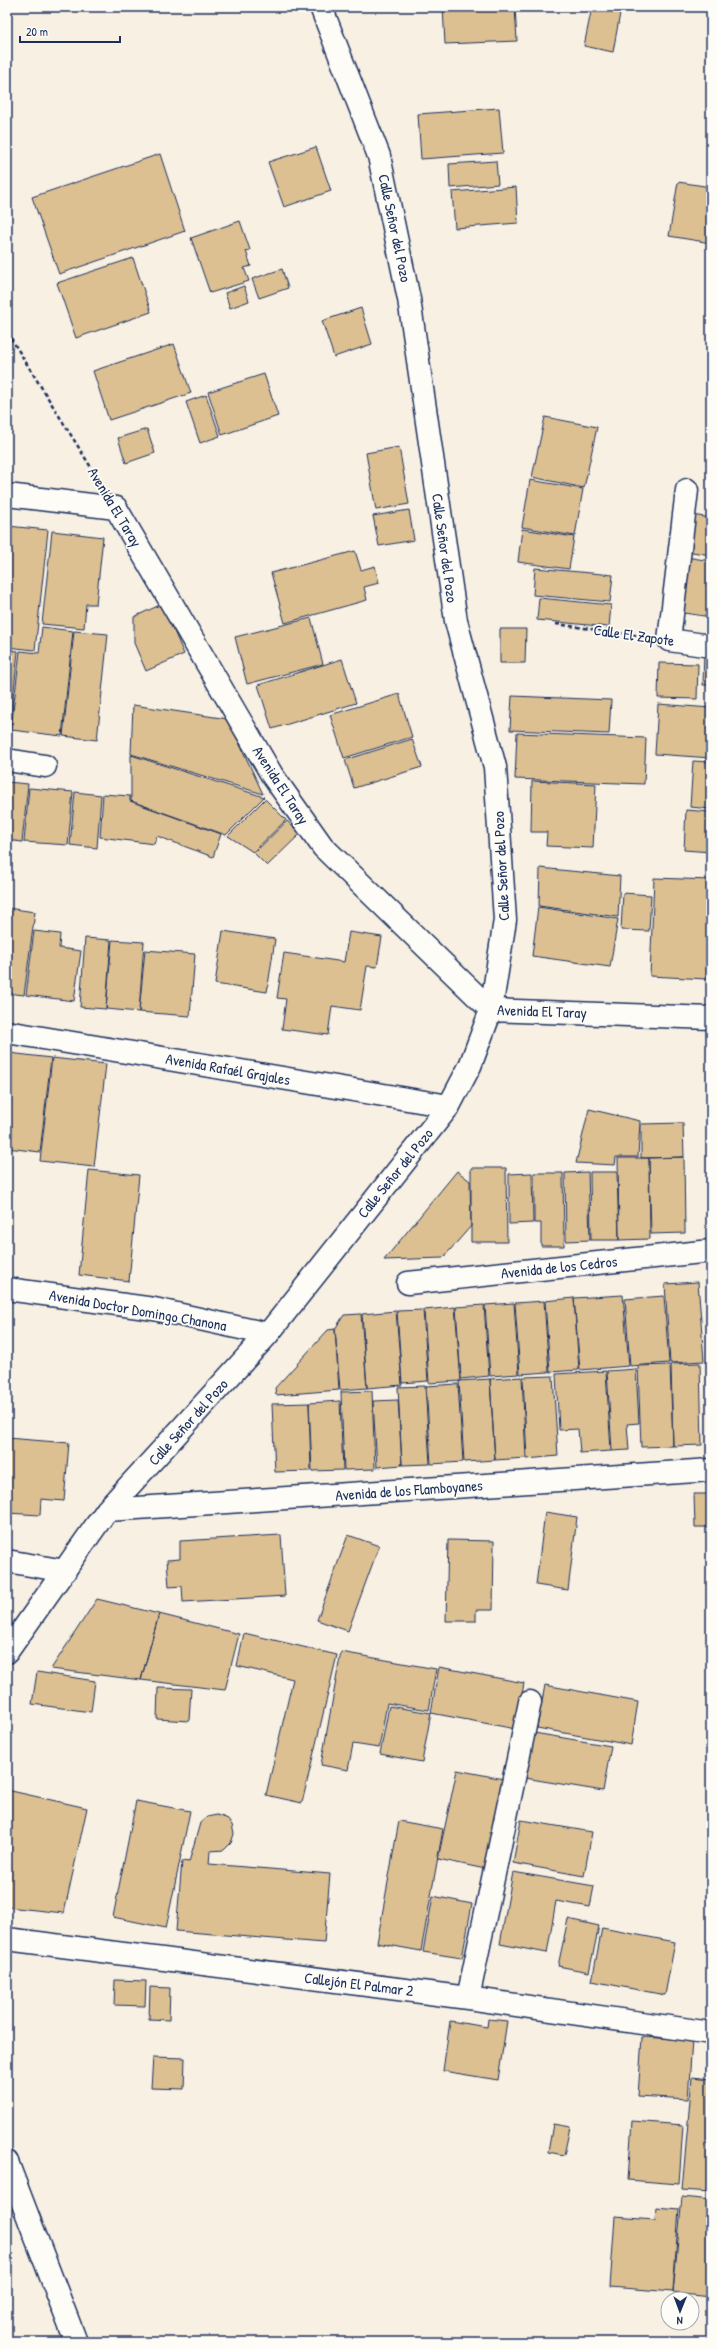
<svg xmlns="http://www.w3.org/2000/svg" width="718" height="2349" viewBox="0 0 718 2349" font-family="'Patrick Hand',sans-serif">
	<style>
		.building { fill: #ddc091; stroke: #1b2f5e }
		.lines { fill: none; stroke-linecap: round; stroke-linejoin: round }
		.minor-casing { stroke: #1b2f5e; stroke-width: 25 }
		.path { stroke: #1b2f5e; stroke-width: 2.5; stroke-dasharray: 4 3; stroke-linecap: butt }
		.minor { stroke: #fdfcf7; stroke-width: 22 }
		.labels { text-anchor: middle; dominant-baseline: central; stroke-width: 3.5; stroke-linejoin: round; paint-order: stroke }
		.street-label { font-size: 15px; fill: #1b2f5e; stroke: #fdfcf7 }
	</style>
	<rect width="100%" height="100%" fill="#f7f0e3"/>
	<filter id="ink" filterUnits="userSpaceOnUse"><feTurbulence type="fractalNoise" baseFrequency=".025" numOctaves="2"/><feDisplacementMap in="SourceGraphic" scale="8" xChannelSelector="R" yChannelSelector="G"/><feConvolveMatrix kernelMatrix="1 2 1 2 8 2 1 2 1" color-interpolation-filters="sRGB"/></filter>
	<g filter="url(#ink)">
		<!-- building -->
		<path class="building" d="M 443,7 L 515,7 L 517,41 L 445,44 Z
			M 592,7 L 621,8 L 613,52 L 584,46 Z
			M 499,108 L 503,153 L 421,159 L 418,114 Z
			M 316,147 L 331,191 L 284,207 L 268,162 Z
			M 160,154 L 185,231 L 59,274 L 32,197 Z
			M 496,161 L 498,184 L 450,188 L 449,164 Z
			M 678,182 L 711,187 L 711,243 L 669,236 Z
			M 516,187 L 518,223 L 455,228 L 452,192 Z
			M 240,221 L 250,250 L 246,251 L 251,266 L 244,268 L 249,281 L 210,293 L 191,238 Z
			M 133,258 L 151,312 L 76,338 L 57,283 Z
			M 282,269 L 288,288 L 259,298 L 252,279 Z
			M 244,286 L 249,301 L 230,308 L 225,293 Z
			M 361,308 L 372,344 L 334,357 L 322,321 Z
			M 174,344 L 191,393 L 109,420 L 93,371 Z
			M 264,374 L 278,416 L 222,435 L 208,392 Z
			M 206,395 L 220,436 L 200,443 L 186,402 Z
			M 545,417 L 597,427 L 584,488 L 532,477 Z
			M 147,429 L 155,453 L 126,463 L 118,438 Z
			M 399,447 L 409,504 L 376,510 L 366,453 Z
			M 530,480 L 583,489 L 575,536 L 522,527 Z
			M 409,510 L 414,540 L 379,546 L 373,516 Z
			M 692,515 L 711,518 L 711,555 L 686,551 Z
			M 7,526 L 48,530 L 35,650 L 7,647 Z
			M 522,529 L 574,537 L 569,569 L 518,562 Z
			M 52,531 L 103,537 L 96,604 L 86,604 L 84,628 L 42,624 Z
			M 355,551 L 361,570 L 375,566 L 379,583 L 364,587 L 367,600 L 285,623 L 271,573 Z
			M 686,557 L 711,561 L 711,617 L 677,612 Z
			M 535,568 L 613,575 L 610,602 L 533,595 Z
			M 539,598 L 611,605 L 609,627 L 537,620 Z
			M 162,604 L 184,654 L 146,671 L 134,643 L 134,617 Z
			M 311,618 L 323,664 L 247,684 L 235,637 Z
			M 42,627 L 73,631 L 62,736 L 11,730 L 20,651 L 39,653 Z
			M 500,629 L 526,629 L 525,663 L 500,663 Z
			M 74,631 L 108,634 L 97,740 L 63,736 Z
			M 7,650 L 18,651 L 10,727 L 7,726 Z
			M 704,651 L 711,651 L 711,685 L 703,685 Z
			M 342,659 L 356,703 L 272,729 L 258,685 Z
			M 659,663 L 698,664 L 697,699 L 658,698 Z
			M 399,694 L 412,737 L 344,758 L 330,715 Z
			M 512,696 L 611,700 L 609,734 L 510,730 Z
			M 658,704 L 711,708 L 711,758 L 655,754 Z
			M 133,705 L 228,719 L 263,794 L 131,754 Z
			M 517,733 L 646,738 L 644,784 L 515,779 Z
			M 412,739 L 422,767 L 354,788 L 345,760 Z
			M 131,755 L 264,797 L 226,835 L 131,801 Z
			M 693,761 L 711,762 L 711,809 L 690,807 Z
			M 532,781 L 596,784 L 593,848 L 546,846 L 547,832 L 531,832 Z
			M 7,782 L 28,784 L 22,842 L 7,840 Z
			M 29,788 L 73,792 L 68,845 L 24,842 Z
			M 75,792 L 101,795 L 97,848 L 70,845 Z
			M 103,794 L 130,796 L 130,801 L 221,834 L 213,857 L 157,836 L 154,844 L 100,837 Z
			M 265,799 L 286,820 L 253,852 L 228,836 Z
			M 686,810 L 711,812 L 711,852 L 684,850 Z
			M 287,821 L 300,834 L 267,866 L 254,853 Z
			M 540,868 L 620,876 L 618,917 L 539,906 Z
			M 654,878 L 711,880 L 707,979 L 650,976 Z
			M 623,893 L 651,895 L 649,931 L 621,930 Z
			M 538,907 L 618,919 L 610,967 L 532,956 Z
			M 7,908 L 35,912 L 24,995 L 7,993 Z
			M 34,931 L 60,934 L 59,948 L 81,951 L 74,1001 L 26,995 Z
			M 223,931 L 275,939 L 267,992 L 215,984 Z
			M 349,932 L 382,937 L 377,967 L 367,966 L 360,1010 L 332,1006 L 328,1035 L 282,1029 L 286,999 L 277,998 L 284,953 L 344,962 Z
			M 85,938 L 111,940 L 106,1009 L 80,1007 Z
			M 112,940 L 144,942 L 139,1012 L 106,1009 Z
			M 145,950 L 195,954 L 190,1016 L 139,1012 Z
			M 9,1053 L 51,1058 L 40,1152 L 7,1148 Z
			M 52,1058 L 106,1064 L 94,1167 L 40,1161 Z
			M 589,1109 L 640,1121 L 638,1157 L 616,1157 L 615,1165 L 576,1163 Z
			M 683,1123 L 684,1157 L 641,1158 L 641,1124 Z
			M 684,1157 L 685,1233 L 651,1234 L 649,1158 Z
			M 618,1158 L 649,1158 L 650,1239 L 619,1240 Z
			M 471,1168 L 506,1168 L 507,1242 L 471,1242 Z
			M 89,1170 L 139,1175 L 129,1281 L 79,1275 Z
			M 457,1171 L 470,1181 L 471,1226 L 443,1258 L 384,1260 Z
			M 588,1172 L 590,1240 L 566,1241 L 565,1173 Z
			M 590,1172 L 617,1172 L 619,1240 L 591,1240 Z
			M 532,1173 L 533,1223 L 509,1224 L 509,1174 Z
			M 534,1173 L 563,1173 L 564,1246 L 541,1246 L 541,1223 L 534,1223 Z
			M 698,1282 L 704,1361 L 670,1363 L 665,1284 Z
			M 623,1295 L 629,1366 L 580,1370 L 574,1298 Z
			M 664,1296 L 669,1363 L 630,1366 L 625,1299 Z
			M 574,1298 L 579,1370 L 550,1372 L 545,1301 Z
			M 544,1301 L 549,1372 L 520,1374 L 515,1303 Z
			M 514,1303 L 519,1374 L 490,1376 L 485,1305 Z
			M 484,1305 L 489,1376 L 461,1379 L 456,1307 Z
			M 455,1307 L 461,1381 L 429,1383 L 424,1310 Z
			M 423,1310 L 428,1381 L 402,1383 L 397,1311 Z
			M 396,1311 L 402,1385 L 367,1388 L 362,1314 Z
			M 361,1314 L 367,1388 L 340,1390 L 335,1329 L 344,1315 Z
			M 335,1329 L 339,1390 L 276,1395 L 275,1388 L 328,1330 Z
			M 700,1363 L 702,1445 L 673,1446 L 671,1364 Z
			M 670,1365 L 673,1446 L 641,1447 L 638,1366 Z
			M 636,1369 L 639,1423 L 627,1424 L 629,1450 L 612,1451 L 607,1371 Z
			M 606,1371 L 611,1451 L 580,1453 L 578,1429 L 559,1430 L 556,1374 Z
			M 553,1376 L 558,1456 L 527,1459 L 523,1377 Z
			M 522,1377 L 526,1458 L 495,1460 L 490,1379 Z
			M 490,1379 L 495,1460 L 464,1462 L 459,1381 Z
			M 458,1384 L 463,1462 L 431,1464 L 426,1386 Z
			M 425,1386 L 430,1464 L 402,1465 L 398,1387 Z
			M 372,1391 L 375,1469 L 344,1470 L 341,1392 Z
			M 398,1400 L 402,1465 L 377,1467 L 373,1401 Z
			M 340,1401 L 343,1470 L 312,1471 L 309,1403 Z
			M 309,1403 L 311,1471 L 275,1472 L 272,1404 Z
			M 7,1438 L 69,1443 L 64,1501 L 41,1499 L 40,1515 L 7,1513 Z
			M 694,1494 L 711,1494 L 711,1527 L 695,1527 Z
			M 545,1512 L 577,1517 L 568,1590 L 536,1585 Z
			M 281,1535 L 285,1596 L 183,1602 L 182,1586 L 169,1587 L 167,1560 L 180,1559 L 180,1541 Z
			M 348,1535 L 379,1546 L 348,1631 L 317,1620 Z
			M 448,1540 L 494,1541 L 493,1610 L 476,1610 L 476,1621 L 446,1621 Z
			M 97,1599 L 159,1614 L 141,1680 L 51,1669 Z
			M 159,1614 L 239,1634 L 225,1690 L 141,1680 Z
			M 244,1633 L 337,1655 L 302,1803 L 266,1795 L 293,1679 L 237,1666 Z
			M 341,1652 L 436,1669 L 429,1710 L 387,1703 L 379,1748 L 353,1744 L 348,1770 L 321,1765 Z
			M 439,1667 L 524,1683 L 516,1729 L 431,1713 Z
			M 37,1672 L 95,1681 L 91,1712 L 32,1704 Z
			M 545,1685 L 638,1702 L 631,1745 L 537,1728 Z
			M 158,1688 L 191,1689 L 189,1721 L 157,1719 Z
			M 389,1706 L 431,1713 L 422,1762 L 380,1754 Z
			M 534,1733 L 611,1746 L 603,1791 L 525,1778 Z
			M 457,1770 L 509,1780 L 490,1870 L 438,1859 Z
			M 7,1790 L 87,1808 L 64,1913 L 7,1907 Z
			M 136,1801 L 190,1811 L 166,1928 L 113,1917 Z
			M 217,1815 L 226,1818 L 232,1825 L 234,1834 L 231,1843 L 224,1850 L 210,1851 L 209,1864 L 330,1874 L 324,1943 L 176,1931 L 182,1861 L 189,1862 L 200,1823 L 207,1817 Z
			M 521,1820 L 592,1832 L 584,1876 L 513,1863 Z
			M 399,1821 L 443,1829 L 421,1951 L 377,1943 Z
			M 513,1872 L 594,1886 L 590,1907 L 556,1901 L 547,1953 L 500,1944 Z
			M 433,1896 L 472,1904 L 462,1958 L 423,1952 Z
			M 568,1919 L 599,1926 L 589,1972 L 558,1966 Z
			M 602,1928 L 675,1942 L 665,1995 L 592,1981 Z
			M 115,1980 L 146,1981 L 145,2006 L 114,2005 Z
			M 150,1987 L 170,1988 L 169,2020 L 149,2019 Z
			M 488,2019 L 507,2021 L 498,2080 L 443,2071 L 450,2021 L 487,2027 Z
			M 642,2037 L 692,2040 L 688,2099 L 638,2096 Z
			M 153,2057 L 185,2058 L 184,2089 L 151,2088 Z
			M 692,2077 L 711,2079 L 711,2192 L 682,2190 Z
			M 632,2121 L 683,2125 L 679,2184 L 628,2180 Z
			M 553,2124 L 570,2127 L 564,2155 L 548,2152 Z
			M 682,2197 L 711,2200 L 711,2297 L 673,2293 Z
			M 656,2207 L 679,2209 L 673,2292 L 610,2287 L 615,2217 L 655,2220 Z"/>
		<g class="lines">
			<defs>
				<path id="minor" d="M 687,490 L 669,640 L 711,646
					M 7,495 L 116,508 L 272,775 L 323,847 L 491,1010 L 711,1018
					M 7,760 L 45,766
					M 7,1032 L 449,1106
					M 408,1283 L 711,1251
					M 7,1289 L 154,1309 L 268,1334
					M 107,1510 L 711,1470
					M 7,1561 L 65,1571
					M 7,1652 L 107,1510 L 268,1334 L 449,1106 L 470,1066 L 491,1010 L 505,920 L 495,767 L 456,621 L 409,299 L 379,156 L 321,7
					M 7,1939 L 468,1998 L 711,2033
					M 468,1998 L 530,1702
					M 7,2162 L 76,2342"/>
			</defs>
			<!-- minor casing -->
			<use href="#minor" class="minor-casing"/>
			<!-- path -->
			<path class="path" d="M 7,332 L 97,477
				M 556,624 L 641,636"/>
			<!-- minor -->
			<use href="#minor" class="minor"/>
		</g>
	</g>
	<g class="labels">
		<!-- street labels -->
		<g class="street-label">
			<text transform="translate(395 228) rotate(78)">Calle Señor del Pozo</text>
			<text transform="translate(115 507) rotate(59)">Avenida El Taray</text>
			<text transform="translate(445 548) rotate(82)">Calle Señor del Pozo</text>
			<text transform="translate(634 635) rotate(8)">Calle El Zapote</text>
			<text transform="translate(281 785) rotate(57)">Avenida El Taray</text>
			<text transform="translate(501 866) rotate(-93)">Calle Señor del Pozo</text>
			<text transform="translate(542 1011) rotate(2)">Avenida El Taray</text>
			<text transform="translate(228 1069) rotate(10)">Avenida Rafaél Grajales</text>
			<text transform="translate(395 1173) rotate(-51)">Calle Señor del Pozo</text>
			<text transform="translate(559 1267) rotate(-6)">Avenida de los Cedros</text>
			<text transform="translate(138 1310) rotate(10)">Avenida Doctor Domingo Chanona</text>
			<text transform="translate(188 1422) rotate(-48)">Calle Señor del Pozo</text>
			<text transform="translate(409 1490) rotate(-4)">Avenida de los Flamboyanes</text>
			<text transform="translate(359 1984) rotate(7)">Callejón El Palmar 2</text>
		</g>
	</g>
	<!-- margin -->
	<rect width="718" height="2349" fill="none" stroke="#fdfcf7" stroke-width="24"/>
	<rect x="12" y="12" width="694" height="2325" fill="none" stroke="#1b2f5e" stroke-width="1.5" filter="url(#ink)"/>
	<!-- north arrow -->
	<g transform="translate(680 2311) rotate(181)"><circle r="19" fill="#fdfcf7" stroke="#a3aaba"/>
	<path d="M0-3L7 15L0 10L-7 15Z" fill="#1b2f5e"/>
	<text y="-6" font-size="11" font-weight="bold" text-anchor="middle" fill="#1b2f5e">N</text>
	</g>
	<!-- scale -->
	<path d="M20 36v6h100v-6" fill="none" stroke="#1b2f5e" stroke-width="2"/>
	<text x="26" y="36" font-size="12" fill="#1b2f5e" stroke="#fdfcf7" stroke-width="3" paint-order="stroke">20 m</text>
</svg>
